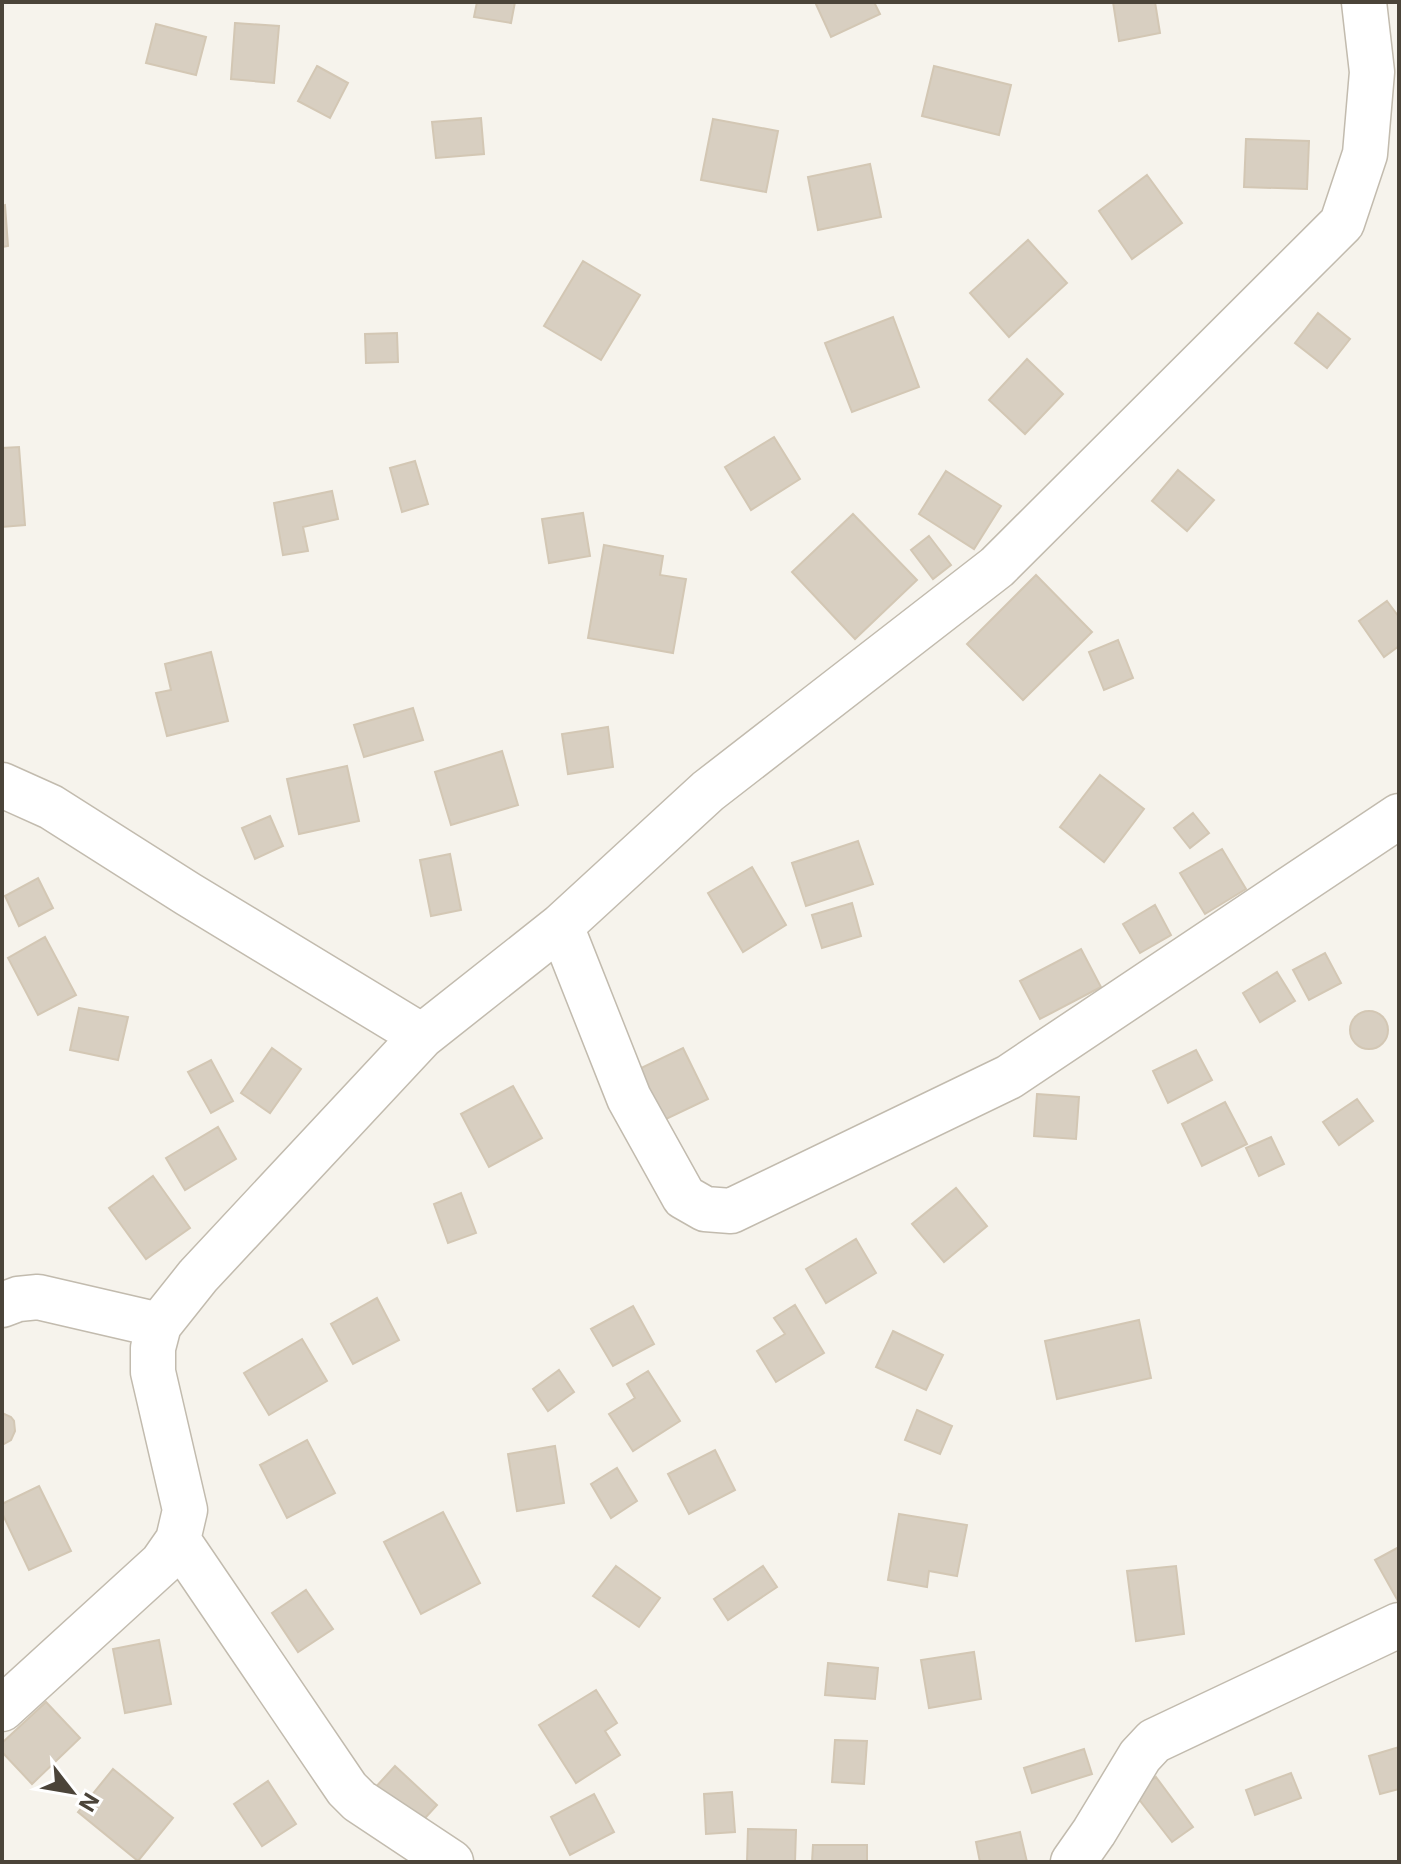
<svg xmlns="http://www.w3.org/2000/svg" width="1401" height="1864" viewBox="0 0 1401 1864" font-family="Inter,sans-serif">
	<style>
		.building { fill: #d8cfc1; stroke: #d3c7b4; stroke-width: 2 }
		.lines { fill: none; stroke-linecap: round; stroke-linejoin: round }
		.street-casing { stroke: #c2bbae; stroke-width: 47 }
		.street { stroke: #fff; stroke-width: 44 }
	</style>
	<rect width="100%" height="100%" fill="#f6f3ec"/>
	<!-- building -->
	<path class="building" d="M 477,2 L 515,2 L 511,23 L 474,17 Z
		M 815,2 L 874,2 L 880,14 L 831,37 Z
		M 1113,2 L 1155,2 L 1160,33 L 1119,41 Z
		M 235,23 L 279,26 L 274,83 L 231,79 Z
		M 156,24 L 206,37 L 196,75 L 146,63 Z
		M 317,66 L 348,83 L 330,118 L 298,101 Z
		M 934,66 L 1011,85 L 999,135 L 922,116 Z
		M 481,118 L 484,154 L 436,158 L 432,122 Z
		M 713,119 L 778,131 L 766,192 L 701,180 Z
		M 1246,139 L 1309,141 L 1307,189 L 1244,187 Z
		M 870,164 L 881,217 L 818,230 L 808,177 Z
		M 1147,175 L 1182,223 L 1132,259 L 1099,211 Z
		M 5,205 L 8,246 L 2,247 L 2,206 Z
		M 1028,240 L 1067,283 L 1009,337 L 970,293 Z
		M 583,261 L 640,295 L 601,360 L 544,326 Z
		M 1318,313 L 1350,339 L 1327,368 L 1295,343 Z
		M 893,317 L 919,387 L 852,412 L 825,343 Z
		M 397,333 L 398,362 L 366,363 L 365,334 Z
		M 1027,359 L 1063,394 L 1025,434 L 989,400 Z
		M 774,437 L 800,479 L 751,510 L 725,467 Z
		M 19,447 L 25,525 L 2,527 L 2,448 Z
		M 415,461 L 428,504 L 402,512 L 390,468 Z
		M 1178,470 L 1214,500 L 1187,531 L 1152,501 Z
		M 946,471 L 1001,506 L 974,549 L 919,514 Z
		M 332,491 L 338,519 L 303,527 L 308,551 L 283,555 L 274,503 Z
		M 583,513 L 590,556 L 549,563 L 542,519 Z
		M 853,514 L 917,580 L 855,639 L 792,572 Z
		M 929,536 L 951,565 L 933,579 L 911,550 Z
		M 604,545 L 663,556 L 660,575 L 686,579 L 673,653 L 588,638 Z
		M 1036,575 L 1092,632 L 1023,700 L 967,644 Z
		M 1387,601 L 1399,617 L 1399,646 L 1384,657 L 1359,621 Z
		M 1118,640 L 1133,678 L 1104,690 L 1089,652 Z
		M 211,652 L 228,721 L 167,736 L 156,693 L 171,690 L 165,664 Z
		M 413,708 L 423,740 L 364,757 L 354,725 Z
		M 608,727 L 613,767 L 568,774 L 562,734 Z
		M 502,751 L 518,805 L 451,825 L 435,772 Z
		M 347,766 L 359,821 L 299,834 L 287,779 Z
		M 1100,775 L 1144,809 L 1104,862 L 1060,827 Z
		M 1193,813 L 1209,833 L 1190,848 L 1174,828 Z
		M 270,816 L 283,846 L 255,859 L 242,828 Z
		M 858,841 L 873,884 L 806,906 L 792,863 Z
		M 1222,849 L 1246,889 L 1205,914 L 1180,873 Z
		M 450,854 L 461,910 L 431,916 L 420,860 Z
		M 752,867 L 786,925 L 743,952 L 708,893 Z
		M 38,878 L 53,908 L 19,926 L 5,896 Z
		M 852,903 L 861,936 L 822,948 L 812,915 Z
		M 1155,905 L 1171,935 L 1140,953 L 1123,924 Z
		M 45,937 L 76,995 L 38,1015 L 8,958 Z
		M 1081,949 L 1101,987 L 1040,1019 L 1020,981 Z
		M 1325,953 L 1341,983 L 1309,1000 L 1293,970 Z
		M 1277,972 L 1295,1001 L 1260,1022 L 1243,993 Z
		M 79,1008 L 128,1017 L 118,1060 L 70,1050 Z
		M1350 1030a19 19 0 1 1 38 0a19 19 0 1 1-38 0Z
		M 272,1048 L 301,1069 L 270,1113 L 241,1093 Z
		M 683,1048 L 708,1099 L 662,1121 L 637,1070 Z
		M 1196,1050 L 1212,1080 L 1168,1103 L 1153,1071 Z
		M 211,1060 L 233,1101 L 211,1113 L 188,1072 Z
		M 513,1086 L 542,1138 L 489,1167 L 461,1114 Z
		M 1037,1094 L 1079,1097 L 1076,1139 L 1034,1136 Z
		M 1357,1099 L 1373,1121 L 1339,1145 L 1323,1122 Z
		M 1225,1102 L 1247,1144 L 1202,1166 L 1182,1124 Z
		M 218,1127 L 236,1159 L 185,1190 L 166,1158 Z
		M 1271,1137 L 1284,1164 L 1259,1176 L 1246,1148 Z
		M 153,1176 L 190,1228 L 146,1259 L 109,1208 Z
		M 956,1188 L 987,1226 L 944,1262 L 912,1224 Z
		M 461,1193 L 476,1233 L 448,1243 L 434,1204 Z
		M 856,1239 L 876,1273 L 826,1303 L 806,1269 Z
		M 377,1298 L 399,1340 L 353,1364 L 331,1324 Z
		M 795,1305 L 824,1353 L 776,1382 L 757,1351 L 785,1334 L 774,1318 Z
		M 633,1306 L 654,1344 L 613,1366 L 591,1329 Z
		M 1139,1320 L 1151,1378 L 1057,1399 L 1045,1341 Z
		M 893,1331 L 943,1355 L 926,1390 L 876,1367 Z
		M 302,1339 L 327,1381 L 269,1415 L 244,1373 Z
		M 559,1370 L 574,1392 L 548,1411 L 533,1389 Z
		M 648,1371 L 680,1421 L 633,1451 L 609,1414 L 635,1398 L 627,1384 Z
		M 917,1410 L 952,1426 L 940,1454 L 905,1440 Z
		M 2,1413 L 11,1417 L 14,1421 L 15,1431 L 11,1440 L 2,1445 Z
		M 307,1440 L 335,1493 L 287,1518 L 260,1465 Z
		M 555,1446 L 564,1503 L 517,1511 L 508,1454 Z
		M 715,1450 L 735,1490 L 689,1514 L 668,1474 Z
		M 617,1468 L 637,1501 L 611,1518 L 591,1484 Z
		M 39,1486 L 71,1551 L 29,1570 L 2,1513 L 2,1504 Z
		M 443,1512 L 480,1583 L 421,1614 L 384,1542 Z
		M 899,1514 L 967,1525 L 957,1576 L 929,1571 L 927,1587 L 888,1580 Z
		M 1399,1547 L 1399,1601 L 1398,1601 L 1375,1560 Z
		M 616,1566 L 660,1598 L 639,1627 L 593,1596 Z
		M 763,1566 L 777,1587 L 728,1620 L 714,1599 Z
		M 1176,1566 L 1184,1634 L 1136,1641 L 1127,1571 Z
		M 306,1590 L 333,1629 L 298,1652 L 272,1613 Z
		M 159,1640 L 171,1704 L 125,1713 L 113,1649 Z
		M 974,1652 L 981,1699 L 929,1708 L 921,1660 Z
		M 828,1663 L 878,1668 L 875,1699 L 825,1695 Z
		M 596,1690 L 617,1723 L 605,1731 L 620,1755 L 576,1783 L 539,1725 Z
		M 46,1702 L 80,1738 L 32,1784 L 2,1752 L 2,1743 Z
		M 835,1740 L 867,1741 L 864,1784 L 832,1782 Z
		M 1399,1747 L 1399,1789 L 1380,1794 L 1369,1756 Z
		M 1084,1749 L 1092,1774 L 1032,1793 L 1024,1768 Z
		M 395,1766 L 437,1805 L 415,1829 L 373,1790 Z
		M 113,1769 L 173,1818 L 138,1861 L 78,1812 Z
		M 1291,1773 L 1301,1798 L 1255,1815 L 1246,1790 Z
		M 1156,1777 L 1193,1827 L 1172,1842 L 1134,1793 Z
		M 268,1781 L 296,1824 L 262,1846 L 234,1804 Z
		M 732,1792 L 735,1832 L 706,1834 L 704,1794 Z
		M 594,1794 L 614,1832 L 570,1855 L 551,1817 Z
		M 748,1829 L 796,1830 L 795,1862 L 747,1862 Z
		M 1020,1832 L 1027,1862 L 980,1862 L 976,1842 Z
		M 813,1845 L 867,1845 L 867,1862 L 812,1862 Z"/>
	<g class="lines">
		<defs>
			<path id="street" d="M 2,785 L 51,807 L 188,894 L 422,1036
				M 561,926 L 629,1098 L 684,1197 L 705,1209 L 731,1211 L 1009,1077 L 1399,816
				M 2,1305 L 18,1299 L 38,1297 L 159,1325
				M 178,1540 L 347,1789 L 359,1801 L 451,1862
				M 2,1709 L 162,1563 L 178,1540 L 185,1510 L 153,1372 L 153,1348 L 159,1325 L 198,1276 L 422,1036 L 561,926 L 708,791 L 997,567 L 1342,223 L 1365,154 L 1372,72 L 1364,2
				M 1073,1862 L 1094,1832 L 1140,1756 L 1154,1741 L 1399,1625"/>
		</defs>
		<!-- street casing -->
		<use href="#street" class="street-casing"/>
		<!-- street -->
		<use href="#street" class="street"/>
	</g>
	<!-- border -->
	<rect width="1401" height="1864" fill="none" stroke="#4b4439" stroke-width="8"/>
	<!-- north arrow -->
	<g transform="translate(72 1792) rotate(121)" stroke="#ffffff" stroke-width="6" paint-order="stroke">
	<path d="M0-6L14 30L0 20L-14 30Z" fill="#4b4439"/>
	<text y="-12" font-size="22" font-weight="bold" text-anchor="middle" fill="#4b4439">N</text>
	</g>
</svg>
